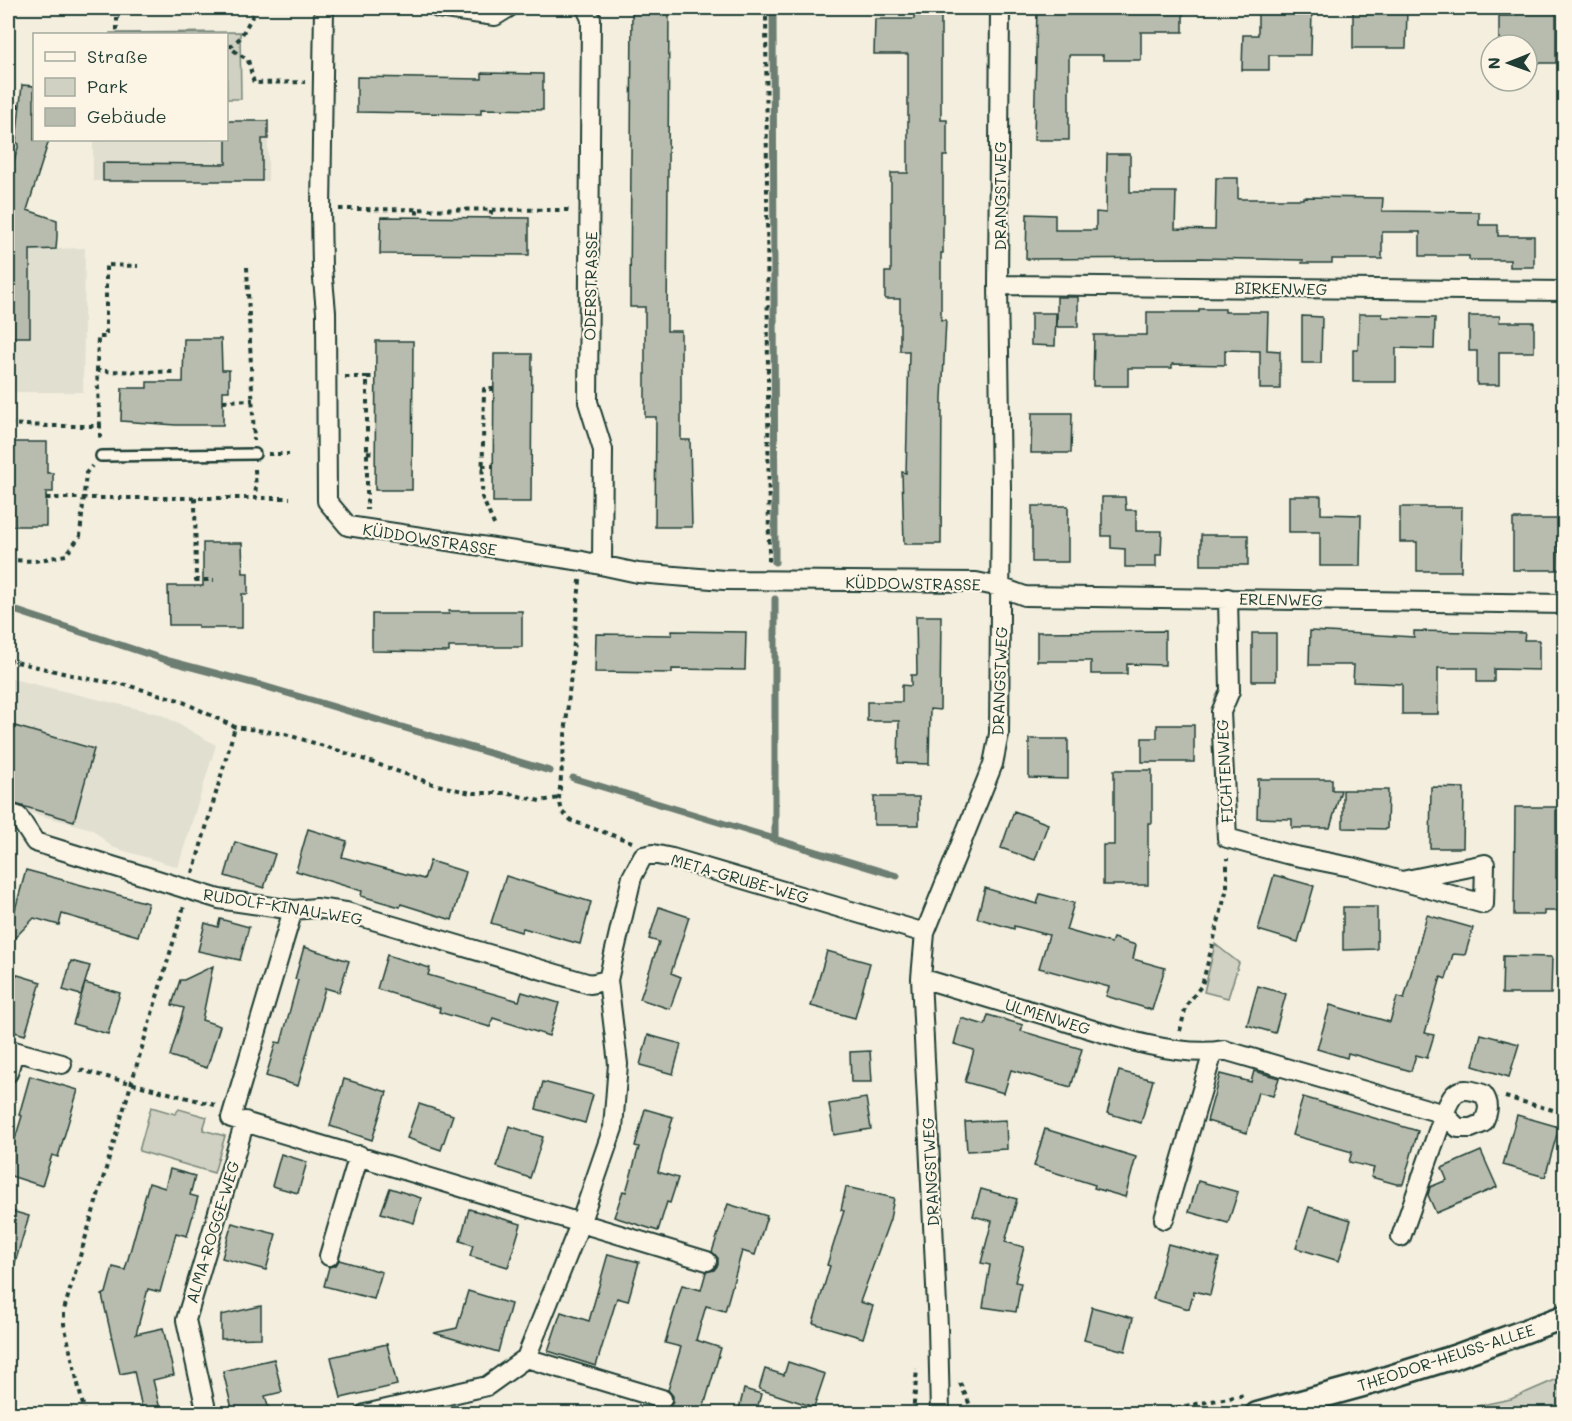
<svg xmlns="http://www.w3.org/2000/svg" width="1572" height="1421" viewBox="0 0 1572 1421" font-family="Mali,sans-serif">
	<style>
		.built { fill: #e1dfd0 }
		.green { fill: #d0d1c2; stroke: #78877b; stroke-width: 1.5 }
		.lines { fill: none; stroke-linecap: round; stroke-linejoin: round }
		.stream { stroke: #6c7d72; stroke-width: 7 }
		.building { fill: #b8bcae; stroke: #1f3d34; stroke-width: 1.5 }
		.service-casing { stroke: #1f3d34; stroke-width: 14 }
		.minor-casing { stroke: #1f3d34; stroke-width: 22 }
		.tertiary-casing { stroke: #1f3d34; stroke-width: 27 }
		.path { stroke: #1f3d34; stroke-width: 4; stroke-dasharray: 4.5 4.5; stroke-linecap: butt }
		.service { stroke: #fcf5e5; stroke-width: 9 }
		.minor { stroke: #fcf5e5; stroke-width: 18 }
		.tertiary { stroke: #fcf5e5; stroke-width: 22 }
		.labels { text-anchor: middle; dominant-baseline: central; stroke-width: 4.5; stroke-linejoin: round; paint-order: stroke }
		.street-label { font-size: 16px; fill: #1f3d34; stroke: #fcf5e5 }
	</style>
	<rect width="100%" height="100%" fill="#f3eede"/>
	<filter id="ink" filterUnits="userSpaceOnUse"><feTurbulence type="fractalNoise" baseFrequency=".0167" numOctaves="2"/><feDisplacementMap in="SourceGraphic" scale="12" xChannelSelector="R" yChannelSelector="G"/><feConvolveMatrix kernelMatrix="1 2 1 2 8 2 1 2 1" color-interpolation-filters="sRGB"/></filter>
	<g filter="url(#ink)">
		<!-- built -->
		<path class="built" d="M 227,121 L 268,121 L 268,181 L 93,181 L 93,140 L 226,140 Z
			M 8,204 L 57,220 L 57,249 L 85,248 L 83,392 L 8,392 Z
			M 8,678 L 160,714 L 216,745 L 178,867 L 112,847 L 92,829 L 8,807 Z"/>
		<!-- green -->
		<path class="green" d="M 240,32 L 241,99 L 227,99 L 226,34 L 110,34 L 110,33 Z
			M 1215,944 L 1239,963 L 1228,998 L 1204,992 Z
			M 151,1107 L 175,1114 L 179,1109 L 207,1117 L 203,1130 L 225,1136 L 214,1173 L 139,1151 Z
			M 1564,1376 L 1564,1413 L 1443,1413 L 1511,1399 Z"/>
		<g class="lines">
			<!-- stream -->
			<path class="stream" d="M 773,8 L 775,562
				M 8,608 L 169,661 L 260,685 L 550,771
				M 573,778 L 897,876
				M 775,840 L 775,599"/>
		</g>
		<!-- building -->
		<path class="building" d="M 632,8 L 669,8 L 667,331 L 681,331 L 681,440 L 690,440 L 692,527 L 655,527 L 656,417 L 645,417 L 645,307 L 630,307 Z
			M 914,8 L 941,8 L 941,120 L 947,120 L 947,156 L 943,156 L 943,253 L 941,253 L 941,320 L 946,320 L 942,398 L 941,544 L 904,544 L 902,472 L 906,473 L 909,351 L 900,351 L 900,299 L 885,299 L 885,272 L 891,272 L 891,173 L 908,173 L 908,54 L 874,54 L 875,19 L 914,19 Z
			M 1037,8 L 1183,8 L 1183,32 L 1141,32 L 1141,60 L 1103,60 L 1103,55 L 1069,55 L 1069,140 L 1034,140 Z
			M 1258,8 L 1312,8 L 1311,55 L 1269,55 L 1269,70 L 1242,70 L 1243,35 L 1258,35 Z
			M 1353,8 L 1407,8 L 1406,48 L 1353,48 Z
			M 1514,8 L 1556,8 L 1556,63 L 1527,63 L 1527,45 L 1499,45 L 1499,16 L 1514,16 Z
			M 482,73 L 543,74 L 543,110 L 481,109 L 481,114 L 357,112 L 357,77 L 482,79 Z
			M 22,85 L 34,86 L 34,140 L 49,140 L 27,210 L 57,220 L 57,236 L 56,249 L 30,250 L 30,337 L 8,337 L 8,182 L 19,144 L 16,142 Z
			M 226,121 L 268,121 L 268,139 L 262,139 L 262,181 L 103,181 L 103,163 L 226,164 Z
			M 1107,154 L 1130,154 L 1130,192 L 1176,192 L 1175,229 L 1215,230 L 1216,178 L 1238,178 L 1238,199 L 1303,199 L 1303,197 L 1383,198 L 1382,211 L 1479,212 L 1479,225 L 1498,225 L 1498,236 L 1534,236 L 1534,267 L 1510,267 L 1510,260 L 1469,260 L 1469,256 L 1420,256 L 1420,232 L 1382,232 L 1382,259 L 1332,259 L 1332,263 L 1302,263 L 1303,260 L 1199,258 L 1026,259 L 1027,214 L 1055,215 L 1055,230 L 1096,230 L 1096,212 L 1106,213 Z
			M 381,217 L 529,218 L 529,255 L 380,254 Z
			M 1057,297 L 1078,297 L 1078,327 L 1057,327 Z
			M 1199,309 L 1225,309 L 1225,312 L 1268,312 L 1267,350 L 1280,351 L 1280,389 L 1260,389 L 1260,351 L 1225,350 L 1225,365 L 1172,364 L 1172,368 L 1128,368 L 1128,386 L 1093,386 L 1094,335 L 1147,335 L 1147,312 L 1199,312 Z
			M 1031,313 L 1056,313 L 1055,346 L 1031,345 Z
			M 1359,314 L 1382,314 L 1382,317 L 1435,318 L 1434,349 L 1396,348 L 1396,382 L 1353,382 L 1353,350 L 1358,350 Z
			M 1302,316 L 1322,317 L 1321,363 L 1302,363 Z
			M 1469,316 L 1500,316 L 1499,322 L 1534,322 L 1534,352 L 1499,352 L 1499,385 L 1477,385 L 1477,351 L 1469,351 Z
			M 184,339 L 221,339 L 222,370 L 229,370 L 229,391 L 223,391 L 223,425 L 176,425 L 121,421 L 122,388 L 147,388 L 147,382 L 183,382 Z
			M 376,341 L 413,341 L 412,490 L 375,490 Z
			M 494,354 L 532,354 L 531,502 L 493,502 Z
			M 1032,413 L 1072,413 L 1071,453 L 1031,453 Z
			M 8,442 L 47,442 L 47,473 L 53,473 L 53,492 L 46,492 L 46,526 L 8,526 Z
			M 1289,496 L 1321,496 L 1321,514 L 1361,515 L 1360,566 L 1320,566 L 1320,532 L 1289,532 Z
			M 1102,497 L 1125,497 L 1126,510 L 1136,510 L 1136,531 L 1162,531 L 1161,555 L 1156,555 L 1156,567 L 1125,567 L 1125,549 L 1111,548 L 1111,536 L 1102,536 Z
			M 1032,506 L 1068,506 L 1068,562 L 1032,562 Z
			M 1400,507 L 1462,507 L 1461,571 L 1417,571 L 1417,542 L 1400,542 Z
			M 1513,519 L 1559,519 L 1558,570 L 1513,570 Z
			M 1201,535 L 1248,535 L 1248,565 L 1201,565 Z
			M 203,543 L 242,543 L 243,573 L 248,573 L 248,594 L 242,594 L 242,628 L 198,628 L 198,625 L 169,625 L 168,586 L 203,586 Z
			M 449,611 L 522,611 L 522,647 L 449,647 L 449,652 L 372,651 L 372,614 L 449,614 Z
			M 916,616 L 941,616 L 940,710 L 930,709 L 929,764 L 898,763 L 899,721 L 867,721 L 867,702 L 902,702 L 902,685 L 911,686 L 911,675 L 917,675 Z
			M 672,631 L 746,632 L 745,670 L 672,669 L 672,673 L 595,672 L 596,634 L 672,635 Z
			M 1165,631 L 1165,665 L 1127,664 L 1127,674 L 1091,674 L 1091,661 L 1037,661 L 1037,632 Z
			M 1310,631 L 1414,637 L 1414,631 L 1525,633 L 1524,640 L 1539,640 L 1539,670 L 1494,669 L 1494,682 L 1477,682 L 1477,668 L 1438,668 L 1438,714 L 1402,714 L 1402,684 L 1353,682 L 1354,665 L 1309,665 Z
			M 1252,633 L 1276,633 L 1276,681 L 1252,681 Z
			M 8,724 L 94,749 L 74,821 L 8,802 Z
			M 1157,725 L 1194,725 L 1194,762 L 1142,762 L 1142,738 L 1157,738 Z
			M 1029,739 L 1068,739 L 1068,779 L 1029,778 Z
			M 1114,770 L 1152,770 L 1152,823 L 1148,823 L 1148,885 L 1103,885 L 1103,845 L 1114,845 Z
			M 1258,779 L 1332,779 L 1332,790 L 1341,790 L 1330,828 L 1292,828 L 1292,819 L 1257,818 Z
			M 1431,787 L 1464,788 L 1463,848 L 1430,848 Z
			M 1343,790 L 1388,790 L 1387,829 L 1343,828 Z
			M 874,797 L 919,797 L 919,825 L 874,825 Z
			M 1515,807 L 1556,807 L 1556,878 L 1564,878 L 1564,911 L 1544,911 L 1544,915 L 1514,915 Z
			M 1014,811 L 1048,824 L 1035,860 L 1001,848 Z
			M 308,829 L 347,841 L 342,857 L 424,879 L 430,861 L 466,872 L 452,920 L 401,904 L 400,907 L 361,896 L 362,891 L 296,871 Z
			M 235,842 L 275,854 L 264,888 L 225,876 Z
			M 26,870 L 148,903 L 138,936 L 62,914 L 59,925 L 34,918 L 8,945 L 8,935 Z
			M 1274,875 L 1314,886 L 1298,942 L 1258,930 Z
			M 506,876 L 591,902 L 580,944 L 523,928 L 521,932 L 491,923 Z
			M 985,888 L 1037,904 L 1040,894 L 1074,903 L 1066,930 L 1111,943 L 1113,938 L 1136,945 L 1133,959 L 1165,968 L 1152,1010 L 1106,996 L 1109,987 L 1039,968 L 1049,935 L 1014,926 L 1014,929 L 977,918 Z
			M 659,907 L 689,917 L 671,973 L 681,977 L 670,1009 L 640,999 L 659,942 L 649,939 Z
			M 1343,907 L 1377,907 L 1377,949 L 1343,950 Z
			M 1427,915 L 1473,928 L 1465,955 L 1453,954 L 1446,979 L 1441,977 L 1425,1033 L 1434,1035 L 1427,1058 L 1416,1055 L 1411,1071 L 1348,1053 L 1347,1058 L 1317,1049 L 1330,1005 L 1390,1022 L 1397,997 L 1404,999 Z
			M 220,919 L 249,927 L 240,960 L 198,951 L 205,923 L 218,927 Z
			M 304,947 L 349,961 L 339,992 L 325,988 L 298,1086 L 266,1076 L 276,1042 L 281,1043 L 298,980 L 295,979 Z
			M 827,951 L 870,963 L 855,1018 L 811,1006 Z
			M 387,955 L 430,968 L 428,975 L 519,1001 L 522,992 L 559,1003 L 549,1036 L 493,1018 L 490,1027 L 439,1012 L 440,1008 L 377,989 Z
			M 1503,956 L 1552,957 L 1551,994 L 1502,994 Z
			M 71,961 L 90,966 L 81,995 L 63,990 Z
			M 213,966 L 202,1020 L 220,1026 L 207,1068 L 170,1056 L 184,1008 L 172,1005 L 180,980 L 184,980 Z
			M 8,972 L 41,982 L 25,1035 L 8,1030 Z
			M 85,983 L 120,993 L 108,1034 L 73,1024 Z
			M 1258,986 L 1286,994 L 1275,1033 L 1247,1025 Z
			M 988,1015 L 1023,1025 L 1021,1031 L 1082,1049 L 1071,1087 L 1011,1070 L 1004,1093 L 965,1082 L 974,1050 L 954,1044 L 961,1018 L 985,1025 Z
			M 1481,1034 L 1519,1044 L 1509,1077 L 1473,1066 Z
			M 648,1035 L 681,1044 L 673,1074 L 640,1065 Z
			M 870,1051 L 872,1082 L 851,1082 L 850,1052 Z
			M 1119,1071 L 1153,1080 L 1141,1123 L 1107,1113 Z
			M 1254,1071 L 1279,1078 L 1273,1096 L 1258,1092 L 1247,1133 L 1207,1121 L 1220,1074 L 1251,1082 Z
			M 30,1076 L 78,1090 L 58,1157 L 52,1155 L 42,1186 L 8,1175 L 8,1162 L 22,1116 L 19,1115 Z
			M 344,1079 L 387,1092 L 372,1140 L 330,1126 Z
			M 543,1082 L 593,1095 L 585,1123 L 536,1109 Z
			M 1303,1097 L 1418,1131 L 1403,1184 L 1396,1184 L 1371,1177 L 1374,1168 L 1349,1162 L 1352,1152 L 1292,1135 Z
			M 866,1098 L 871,1129 L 834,1135 L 829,1104 Z
			M 419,1104 L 453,1115 L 441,1150 L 407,1138 Z
			M 645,1109 L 673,1117 L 658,1172 L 678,1178 L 670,1203 L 667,1202 L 658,1231 L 614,1217 L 623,1191 L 626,1192 L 639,1147 L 635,1146 Z
			M 1517,1115 L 1559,1127 L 1545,1177 L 1503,1165 Z
			M 1006,1120 L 1007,1149 L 967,1151 L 965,1122 Z
			M 509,1126 L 543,1137 L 530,1178 L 497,1167 Z
			M 1045,1129 L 1136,1157 L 1125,1197 L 1094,1188 L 1095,1185 L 1034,1166 Z
			M 1481,1151 L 1497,1187 L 1436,1213 L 1428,1195 L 1430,1187 L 1447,1180 L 1442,1168 Z
			M 281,1154 L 307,1162 L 298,1193 L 272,1186 Z
			M 170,1169 L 195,1176 L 190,1195 L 198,1197 L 187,1236 L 176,1233 L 160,1292 L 148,1289 L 136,1334 L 163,1328 L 174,1375 L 153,1380 L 161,1413 L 143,1413 L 134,1371 L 120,1374 L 102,1295 L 106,1293 L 113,1267 L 125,1270 L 149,1183 L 165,1188 Z
			M 1198,1181 L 1238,1192 L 1228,1223 L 1189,1212 Z
			M 846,1187 L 894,1198 L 890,1219 L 860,1302 L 873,1306 L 863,1338 L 813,1323 L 830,1266 L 827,1265 L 844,1211 L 841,1210 Z
			M 390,1188 L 421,1198 L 414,1223 L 381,1213 Z
			M 981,1189 L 1017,1199 L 1005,1242 L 1024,1247 L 1015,1282 L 1021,1283 L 1016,1312 L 983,1307 L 990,1265 L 981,1263 L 992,1221 L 973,1216 Z
			M 728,1204 L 767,1216 L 755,1255 L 742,1251 L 725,1311 L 706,1306 L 696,1340 L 721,1348 L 702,1413 L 661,1413 L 662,1410 L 669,1408 L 673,1402 L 673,1396 L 668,1390 L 681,1347 L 665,1343 L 682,1285 L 701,1290 L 706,1272 L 714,1270 L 718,1265 L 718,1258 L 712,1252 Z
			M 1309,1207 L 1351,1220 L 1339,1261 L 1296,1248 Z
			M 469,1209 L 521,1224 L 508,1267 L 470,1256 L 473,1245 L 460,1241 Z
			M 8,1210 L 29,1216 L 12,1273 L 8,1273 Z
			M 232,1223 L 276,1234 L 266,1270 L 222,1258 Z
			M 1168,1244 L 1219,1258 L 1210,1295 L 1194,1291 L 1189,1309 L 1153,1299 Z
			M 608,1254 L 639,1262 L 628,1301 L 617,1298 L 596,1366 L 548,1351 L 561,1312 L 589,1321 Z
			M 339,1260 L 382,1272 L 374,1299 L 324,1286 L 329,1267 L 336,1265 Z
			M 468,1291 L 511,1304 L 498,1352 L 434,1333 L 457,1328 Z
			M 261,1306 L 261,1338 L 221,1339 L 221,1315 Z
			M 1092,1307 L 1133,1318 L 1125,1351 L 1084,1340 Z
			M 387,1344 L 397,1385 L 341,1398 L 331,1357 Z
			M 274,1359 L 282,1392 L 265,1396 L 270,1413 L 233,1413 L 223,1371 Z
			M 788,1362 L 825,1374 L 814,1407 L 759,1389 L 765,1369 L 784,1375 Z
			M 744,1389 L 761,1394 L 756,1413 L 739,1409 Z"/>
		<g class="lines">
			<defs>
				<path id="service" d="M 101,456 L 255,454"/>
				<path id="minor" d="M 324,8 L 321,209 L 322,268 L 326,312 L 327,501 L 348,526 L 582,561 L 638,573 L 724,580 L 976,582 L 1000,587 L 1025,596 L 1563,604
					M 438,8 L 495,16 L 508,8
					M 586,8 L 591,19 L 588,402 L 603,450 L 602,564
					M 998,285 L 1564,291
					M 1228,598 L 1230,691 L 1221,712 L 1227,838 L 1286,854 L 1351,867 L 1484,904 L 1485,864 L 1402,881
					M 8,813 L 18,816 L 35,842 L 219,899 L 293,910 L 316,908 L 346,912 L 590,984 L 608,980
					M 293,910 L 231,1118 L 707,1261
					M 921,978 C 967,992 1012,1005 1058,1019 C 1103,1033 1178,1059 1224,1050 L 1444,1114 L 1458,1128 L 1471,1128 L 1483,1123 C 1488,1113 1491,1104 1483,1094 C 1458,1085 1453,1091 1444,1114 L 1401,1237
					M 8,1049 L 14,1051 L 8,1073
					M 14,1051 L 62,1064
					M 1164,1219 L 1213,1052
					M 329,1256 L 359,1155
					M 526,1358 L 662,1399
					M 207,1414 L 186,1320 L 245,1121
					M 365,1414 L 487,1386 L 526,1358 L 580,1224 L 613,1128 L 618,1064 L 608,980 L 632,877 L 643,856 L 653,854 L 672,858 L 925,933
					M 940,1414 L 938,1327 L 921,978 L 925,933 L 993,764 L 999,734 L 1001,489 L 998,285 L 1000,8"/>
				<path id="tertiary" d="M 1257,1414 L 1374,1382 L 1454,1357 L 1564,1317"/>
			</defs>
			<!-- service casing -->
			<use href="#service" class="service-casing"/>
			<!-- minor casing -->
			<use href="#minor" class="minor-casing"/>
			<!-- tertiary casing -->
			<use href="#tertiary" class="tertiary-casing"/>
			<!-- path -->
			<path class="path" d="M 117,8 L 117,34
				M 766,8 L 769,562
				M 226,45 L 248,60 L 254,83 L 305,82
				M 230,47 L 240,38 L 257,8
				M 8,106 L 19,106
				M 8,137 L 17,138
				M 339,209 L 572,210
				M 417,210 L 417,217
				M 491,210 L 491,218
				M 247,267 L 254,441
				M 97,371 L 98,337 L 106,337 L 106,265 L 138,266
				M 345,377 L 367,377 L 367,510
				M 367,377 L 376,377
				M 494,389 L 484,389 L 482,497 L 496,529
				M 223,401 L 253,400
				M 8,424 L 47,426 L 100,426 L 100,441
				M 100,426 L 97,371 L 175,372
				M 367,452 L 375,453
				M 268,454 L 289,454
				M 482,466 L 493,466
				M 255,469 L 256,498
				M 46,498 L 290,498
				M 195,498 L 196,580 L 214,580
				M 8,560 L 35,561 L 66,555 L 80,536 L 86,473 L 92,466
				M 580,580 L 559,798 L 562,812 L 572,821 L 632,842
				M 8,660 L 84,678 L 126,685 L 179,700 L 235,727 L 285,734 L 343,752 L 433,784 L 471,793 L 506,793 L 540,801 L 559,798
				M 193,873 L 235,727
				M 1180,1031 L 1186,1006 L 1202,985 L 1227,888 L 1227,858
				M 80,1070 L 215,1105
				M 1505,1097 L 1564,1113
				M 960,1383 L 974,1414
				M 85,1414 L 64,1324 L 64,1310 L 184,906
				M 913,1414 L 917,1369
				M 1141,1414 L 1245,1395"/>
			<!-- service -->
			<use href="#service" class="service"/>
			<!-- minor -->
			<use href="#minor" class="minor"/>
			<!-- tertiary -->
			<use href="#tertiary" class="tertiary"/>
		</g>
	</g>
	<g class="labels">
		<!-- street labels -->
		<g class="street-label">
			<text transform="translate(999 196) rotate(-90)">DRANGSTWEG</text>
			<text transform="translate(590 286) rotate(-89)">ODERSTRASSE</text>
			<text transform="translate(1281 288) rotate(1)">BIRKENWEG</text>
			<text transform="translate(430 539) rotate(9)">KÜDDOWSTRASSE</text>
			<text transform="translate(913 583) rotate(1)">KÜDDOWSTRASSE</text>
			<text transform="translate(1281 599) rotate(1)">ERLENWEG</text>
			<text transform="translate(999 681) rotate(-88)">DRANGSTWEG</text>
			<text transform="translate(1224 771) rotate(-93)">FICHTENWEG</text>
			<text transform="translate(740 878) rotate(16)">META-GRUBE-WEG</text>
			<text transform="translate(283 906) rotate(9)">RUDOLF-KINAU-WEG</text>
			<text transform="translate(1048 1016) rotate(17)">ULMENWEG</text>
			<text transform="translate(930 1172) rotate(-93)">DRANGSTWEG</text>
			<text transform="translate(212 1232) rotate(-73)">ALMA-ROGGE-WEG</text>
			<text transform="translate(1446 1357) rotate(-18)">THEODOR-HEUSS-ALLEE</text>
		</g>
	</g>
	<!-- margin -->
	<rect width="1572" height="1421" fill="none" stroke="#fcf5e5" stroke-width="30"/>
	<rect x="15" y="15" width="1542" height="1391" fill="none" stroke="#1f3d34" stroke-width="2" filter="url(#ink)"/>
	<!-- legend -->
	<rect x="33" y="33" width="195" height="108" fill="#fcf5e5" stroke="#a4ab9e" stroke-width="1.5"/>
	<rect x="45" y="52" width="30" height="9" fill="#fcf5e5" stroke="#a4ab9e" stroke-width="1.5"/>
	<text x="87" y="63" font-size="18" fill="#1f3d34">Straße</text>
	<rect x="45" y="78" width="30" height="18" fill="#d0d1c2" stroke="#a4ab9e" stroke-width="1.5"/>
	<text x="87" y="93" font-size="18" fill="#1f3d34">Park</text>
	<rect x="45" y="108" width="30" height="18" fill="#b8bcae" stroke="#a4ab9e" stroke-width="1.5"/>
	<text x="87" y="123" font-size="18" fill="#1f3d34">Gebäude</text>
	<!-- north arrow -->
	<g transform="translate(1509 63) rotate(269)"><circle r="28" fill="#fcf5e5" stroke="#a4ab9e" stroke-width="1.5"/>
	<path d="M0-4.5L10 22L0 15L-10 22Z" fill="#1f3d34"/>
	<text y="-9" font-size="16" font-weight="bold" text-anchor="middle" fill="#1f3d34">N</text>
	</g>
</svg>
